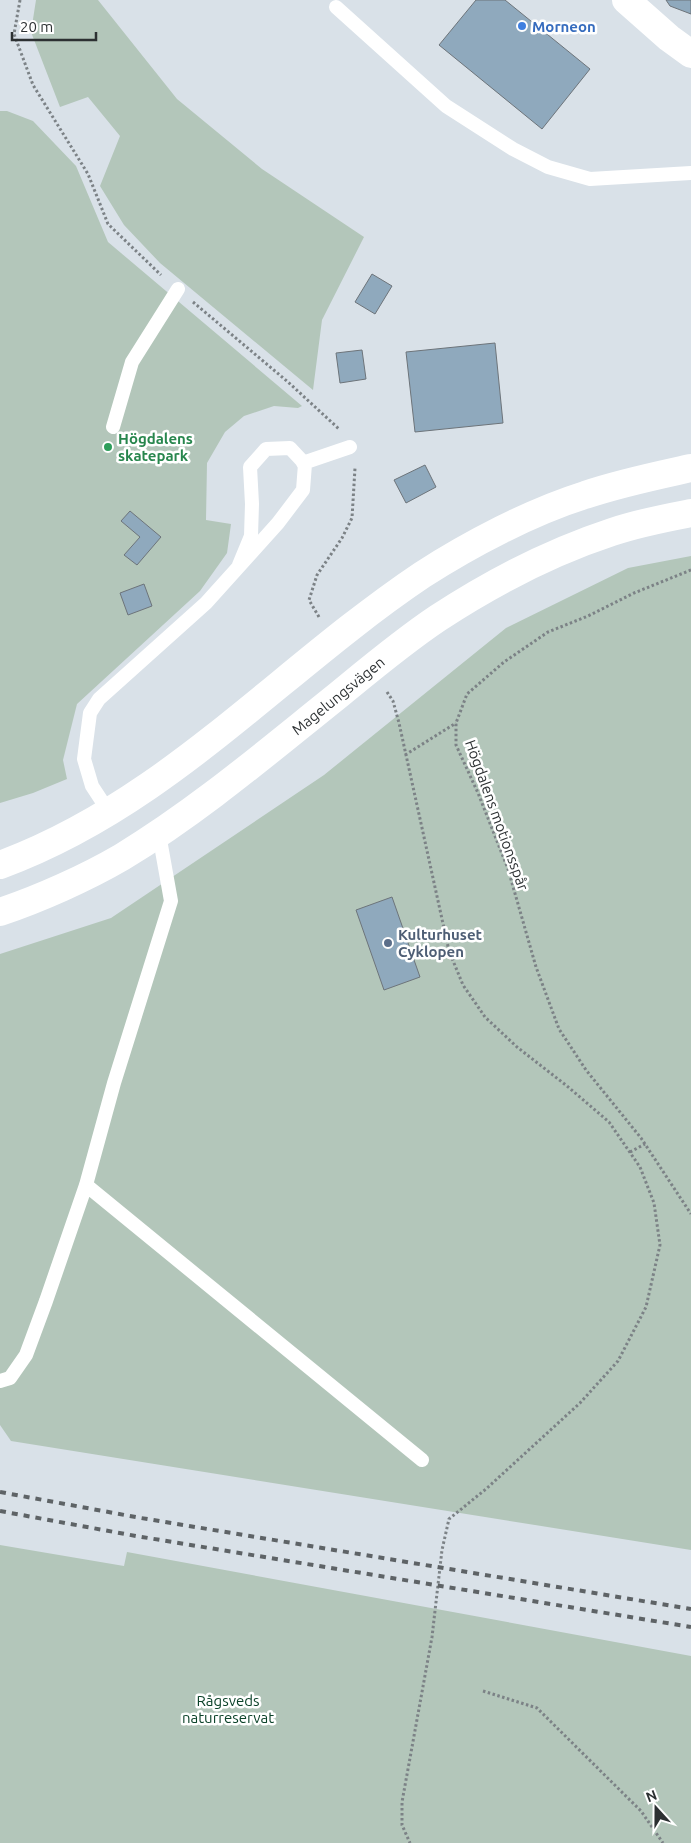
<svg xmlns="http://www.w3.org/2000/svg" width="691" height="1843" viewBox="0 0 691 1843" font-family="Ubuntu,sans-serif">
	<style>
		.green { fill: #b3c6ba }
		.building { fill: #8fa9bd; stroke: #6d747a }
		.lines { fill: none; stroke-linecap: round; stroke-linejoin: round }
		.path { stroke: #7c8286; stroke-width: 3; stroke-dasharray: 2.5 2.5; stroke-linecap: butt }
		.lane { stroke: #fff; stroke-width: 14 }
		.secondary { stroke: #fff; stroke-width: 28 }
		.rail { stroke: #5e6366; stroke-width: 4; stroke-dasharray: 6 6; stroke-linecap: butt }
		.shop-dot { fill: #3f7fe0; stroke: #fff; stroke-width: 2 }
		.leisure-dot { fill: #2e9e5b; stroke: #fff; stroke-width: 2 }
		.service-dot { fill: #5c6f8a; stroke: #fff; stroke-width: 2 }
		.labels { text-anchor: middle; dominant-baseline: central; stroke-width: 5; stroke-linejoin: round; paint-order: stroke }
		.shop-label { font-size: 15px; font-weight: bold; fill: #366cbe; stroke: #fff; text-anchor: start }
		.leisure-label { font-size: 15px; font-weight: bold; fill: #27864d; stroke: #fff; text-anchor: start }
		.street-label { font-size: 15px; fill: #2c3032; stroke: #fff }
		.service-label { font-size: 15px; font-weight: bold; fill: #4e5e75; stroke: #fff; text-anchor: start }
		.park-label { font-size: 15px; fill: #0b4229; stroke: #fff }
	</style>
	<rect width="100%" height="100%" fill="#d9e1e8"/>
	<!-- green -->
	<path class="green" d="M 36,0 L 98,0 L 177,99 L 262,169 L 364,237 L 322,320 L 313,390 L 160,263 L 124,225 L 100,186 L 120,136 L 88,97 L 60,107 L 31,32 Z
		M 0,111 L 7,111 L 33,121 L 76,166 L 108,242 L 302,406 L 298,408 L 274,406 L 244,416 L 225,432 L 207,463 L 206,520 L 231,524 L 227,553 L 200,591 L 77,704 L 63,760 L 67,779 L 33,793 L 0,803 Z
		M 691,556 L 691,1550 L 11,1441 L 0,1425 L 0,954 L 111,918 L 324,775 L 506,628 L 628,568 Z
		M 0,1545 L 124,1566 L 127,1552 L 691,1656 L 691,1843 L 0,1843 Z"/>
	<!-- building -->
	<path class="building" d="M 476,0 L 505,0 L 590,69 L 542,129 L 439,45 Z
		M 666,0 L 691,0 L 691,14 L 670,6 Z
		M 372,274 L 392,286 L 375,314 L 355,302 Z
		M 495,343 L 503,423 L 415,432 L 406,352 Z
		M 362,350 L 366,379 L 340,383 L 336,353 Z
		M 425,465 L 436,487 L 406,503 L 394,480 Z
		M 130,511 L 161,537 L 137,565 L 124,555 L 140,537 L 121,521 Z
		M 144,584 L 152,606 L 128,615 L 120,593 Z
		M 392,897 L 420,977 L 384,990 L 356,910 Z"/>
	<g class="lines">
		<!-- path -->
		<path class="path" d="M 20,0 L 14,34 L 33,85 L 88,174 L 108,224 L 161,275
			M 193,302 L 288,382 L 339,429
			M 691,570 L 634,593 L 588,616 L 548,632 L 504,662 L 467,694 L 456,723 L 456,745 L 478,793 L 508,869 L 536,967 L 559,1029 L 586,1070 L 641,1138 L 691,1214
			M 319,617 L 309,600 L 317,575 L 342,538 L 352,518 L 355,468
			M 387,692 L 393,701 L 399,723 L 449,951 L 463,985 L 485,1017 L 517,1047 L 567,1086 L 609,1122 L 640,1167 L 654,1203 L 660,1245 L 646,1307 L 618,1361 L 580,1403 L 486,1489 L 449,1519 L 442,1550 L 432,1637 L 402,1802 L 402,1825 L 410,1843
			M 405,755 L 456,723
			M 630,1152 L 645,1144
			M 483,1691 L 537,1708 L 641,1811 L 663,1843"/>
		<!-- lane -->
		<path class="lane" d="M 336,7 L 446,106 L 513,149 L 548,167 L 590,179 L 691,173
			M 113,427 L 132,362 L 178,289
			M 303,463 L 350,447
			M 109,812 L 92,786 L 84,759 L 90,713 L 99,699 L 206,603 L 278,523 L 303,490 L 305,464 L 290,448 L 266,449 L 250,467 L 252,504 L 251,536 L 239,565
			M 86,1185 L 422,1460
			M 0,1381 L 10,1378 L 26,1355 L 46,1301 L 86,1185 L 114,1083 L 171,901 L 159,834"/>
		<!-- secondary -->
		<g class="secondary">
			<path d="M 626,0 L 669,38 L 691,54"/>
			<path d="M 0,865 C 166,804 279,671 422,575 C 470,544 531,512 585,495 C 620,483 655,476 691,468"/>
			<path id="s1" d="M 0,912 C 39,899 86,878 122,857 C 198,811 266,753 336,697 C 369,670 402,642 438,618 C 493,582 551,552 612,532 C 638,523 665,518 691,513"/>
		</g>
		<!-- rail -->
		<path class="rail" d="M 0,1492 L 141,1518 L 691,1609
			M 0,1511 L 136,1536 L 691,1627"/>
	</g>
	<!-- markers -->
	<circle class="shop-dot" cx="522" cy="26" r="5"/>
	<circle class="leisure-dot" cx="108" cy="447" r="5"/>
	<circle class="service-dot" cx="388" cy="943" r="5"/>
	<g class="labels">
		<!-- shop labels -->
		<g class="shop-label">
			<text x="532" y="26">Morneon</text>
		</g>
		<!-- leisure labels -->
		<g class="leisure-label">
			<text x="118" y="438">Högdalens<tspan x="118" dy="17">skatepark</tspan></text>
		</g>
		<!-- street labels -->
		<g class="street-label">
			<text stroke="none"><textPath href="#s1" startOffset="404">Magelungsvägen</textPath></text>
			<text transform="translate(497 815) rotate(70)">Högdalens motionsspår</text>
		</g>
		<!-- service labels -->
		<g class="service-label">
			<text x="398" y="934">Kulturhuset<tspan x="398" dy="17">Cyklopen</tspan></text>
		</g>
		<!-- park labels -->
		<g class="park-label">
			<text x="228" y="1700">Rågsveds<tspan x="228" dy="17">naturreservat</tspan></text>
		</g>
	</g>
	<!-- north arrow -->
	<g transform="translate(656 1808) rotate(339)" stroke="#ffffff" stroke-width="4" paint-order="stroke">
	<path d="M0-4L9 19L0 12L-9 19Z" fill="#2c3032"/>
	<text y="-8" font-size="14" font-weight="bold" text-anchor="middle" fill="#2c3032">N</text>
	</g>
	<!-- scale -->
	<path d="M12 32v8h84v-8" fill="none" stroke="#2c3032" stroke-width="2.5"/>
	<text x="20" y="32" font-size="15" fill="#2c3032" stroke="#ffffff" stroke-width="4" paint-order="stroke">20 m</text>
</svg>
